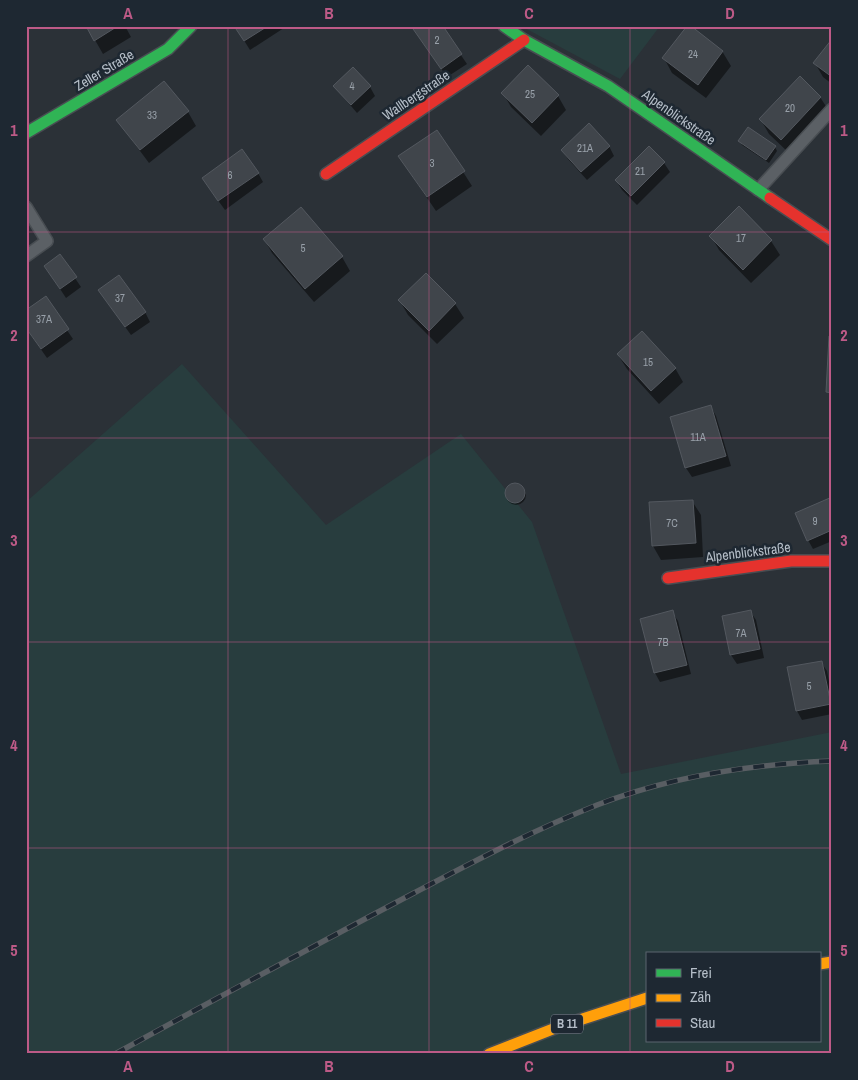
<svg xmlns="http://www.w3.org/2000/svg" width="858" height="1080" viewBox="0 0 858 1080" font-family="'Archivo Narrow',sans-serif">
	<style>
		.green { fill: #283d3e; fill-rule: evenodd }
		.shadow { fill: #0007 }
		.building { fill: #40454b; stroke: #53585f }
		.lines { fill: none; stroke-linecap: round; stroke-linejoin: round }
		.lane-casing { stroke: #484d52; stroke-width: 14 }
		.fast-casing { stroke: #484d52; stroke-width: 14 }
		.slow-casing { stroke: #484d52; stroke-width: 14 }
		.jam-casing { stroke: #484d52; stroke-width: 14 }
		.lane { stroke: #5b6065; stroke-width: 11 }
		.fast { stroke: #30b455; stroke-width: 11 }
		.slow { stroke: #ff9f0a; stroke-width: 11 }
		.jam { stroke: #e5322d; stroke-width: 11 }
		.rail-casing { stroke: #595e63; stroke-width: 5.5 }
		.rail { stroke: #1e2832; stroke-width: 4; stroke-dasharray: 11; stroke-linecap: butt }
		.grid { fill: none; stroke: #bd5a87; stroke-width: 1; stroke-opacity: 0.55 }
		.labels { text-anchor: middle; dominant-baseline: central; stroke-width: 5; stroke-linejoin: round; paint-order: stroke }
		.number-label { font-size: 11px; fill: #98a0a9 }
		.shield { fill: #1e2832; stroke: #88919b; stroke-width: 1 }
		.shield-label { font-size: 12px; font-weight: bold; fill: #b5bec8 }
		.street-label { font-size: 14px; fill: #b5bec8; stroke: #1e2832 }
		.neatline { fill: none; stroke: #bd5a87; stroke-width: 2 }
		.grid-label { font-size: 16px; text-anchor: middle; font-weight: bold; fill: #bd5a87 }
	</style>
	<rect width="100%" height="100%" fill="#2b3137"/>
	<!-- green -->
	<path class="green" d="M 521,26 L 660,26 L 620,79 Z
		M 182,364 L 326,525 L 461,434 L 532,522 L 621,774 L 832,732 L 832,1054 L 26,1054 L 26,502 ZM 647,954 L 819,954 L 819,1041 L 647,1041 Z"/>
	<!-- shadow -->
	<path class="shadow" d="M 87,26 L 125,26 L 131,37 L 103,54 Z
		M 235,26 L 287,26 L 250,50 Z
		M 441,26 L 467,64 L 447,77 L 417,34 Z
		M 832,41 L 832,84 L 823,77 L 815,63 Z
		M 722,51 L 731,66 L 706,98 L 672,73 L 664,58 Z
		M 334,86 L 370,87 L 375,96 L 357,113 Z
		M 503,93 L 558,96 L 566,110 L 541,136 L 511,107 Z
		M 820,97 L 829,111 L 789,153 L 769,134 L 761,120 Z
		M 188,112 L 196,126 L 149,163 L 117,120 Z
		M 437,131 L 472,186 L 436,211 L 408,170 Z
		M 740,141 L 775,147 L 777,151 L 769,163 L 742,145 Z
		M 609,146 L 614,156 L 587,180 L 568,159 L 562,150 Z
		M 664,163 L 670,172 L 637,205 L 622,190 L 616,180 Z
		M 258,173 L 263,182 L 225,210 L 209,188 Z
		M 301,208 L 342,257 L 350,271 L 314,302 L 272,253 L 264,239 Z
		M 711,236 L 771,241 L 780,255 L 751,283 L 719,250 Z
		M 60,256 L 81,287 L 66,298 L 45,266 Z
		M 426,274 L 455,304 L 464,318 L 437,344 L 408,315 L 400,301 Z
		M 45,298 L 73,339 L 47,358 L 26,328 Z
		M 105,299 L 145,312 L 150,322 L 131,335 Z
		M 618,355 L 675,368 L 683,382 L 659,404 L 627,369 Z
		M 711,407 L 716,416 L 731,466 L 692,477 L 686,468 L 672,418 Z
		M506 495a10 10 0 1 1 20 0a10 10 0 1 1-20 0Z
		M 832,498 L 832,541 L 813,549 L 808,540 Z
		M 692,501 L 701,515 L 703,557 L 661,560 L 653,546 Z
		M 750,611 L 756,620 L 764,658 L 737,664 L 731,655 L 723,617 Z
		M 672,612 L 678,621 L 691,674 L 660,682 L 655,673 L 641,620 Z
		M 821,662 L 827,671 L 832,697 L 832,714 L 802,720 L 797,711 Z"/>
	<!-- building -->
	<path class="building" d="M 86,26 L 118,26 L 94,41 Z
		M 234,26 L 268,26 L 244,41 Z
		M 411,26 L 443,26 L 462,54 L 441,69 Z
		M 687,26 L 691,26 L 723,51 L 698,85 L 662,58 Z
		M 832,39 L 832,77 L 813,63 Z
		M 528,65 L 559,95 L 532,123 L 501,93 Z
		M 353,67 L 371,86 L 351,105 L 333,86 Z
		M 800,76 L 821,97 L 781,140 L 759,119 Z
		M 164,81 L 189,111 L 140,150 L 116,120 Z
		M 589,123 L 610,146 L 581,172 L 561,150 Z
		M 748,127 L 776,146 L 766,160 L 738,141 Z
		M 437,130 L 465,171 L 427,197 L 398,156 Z
		M 649,146 L 665,162 L 631,196 L 615,180 Z
		M 242,149 L 259,173 L 218,201 L 202,178 Z
		M 739,206 L 772,240 L 743,270 L 709,236 Z
		M 301,207 L 343,256 L 305,289 L 263,239 Z
		M 60,254 L 77,277 L 60,289 L 44,266 Z
		M 426,273 L 456,303 L 429,331 L 398,300 Z
		M 119,275 L 146,312 L 125,327 L 98,290 Z
		M 46,296 L 69,329 L 41,349 L 26,328 L 26,310 Z
		M 642,331 L 676,368 L 651,391 L 617,354 Z
		M 829,336 L 832,337 L 832,393 L 826,392 Z
		M 711,405 L 726,456 L 685,468 L 670,417 Z
		M505 493a10 10 0 1 1 20 0a10 10 0 1 1-20 0Z
		M 832,497 L 832,530 L 807,541 L 795,513 Z
		M 693,500 L 696,543 L 652,546 L 649,502 Z
		M 830,584 L 832,584 L 832,634 L 830,634 Z
		M 673,610 L 687,665 L 654,673 L 640,619 Z
		M 751,610 L 760,649 L 730,655 L 722,616 Z
		M 822,661 L 831,704 L 796,711 L 787,667 Z"/>
	<g class="lines">
		<defs>
			<path id="lane" d="M 758,190 L 832,109
				M 26,207 L 47,241 L 26,256"/>
			<path id="fast" d="M 504,26 L 524,40 L 608,86 L 770,198
				M 26,133 L 168,49 L 191,26"/>
			<path id="slow" d="M 819,964 L 832,962
				M 489,1054 L 558,1027 L 647,998"/>
			<path id="jam" d="M 326,174 L 524,40
				M 770,198 L 832,240
				M 668,578 L 791,561 L 832,561"/>
		</defs>
		<!-- lane casing -->
		<use href="#lane" class="lane-casing"/>
		<!-- fast casing -->
		<use href="#fast" class="fast-casing"/>
		<!-- slow casing -->
		<use href="#slow" class="slow-casing"/>
		<!-- jam casing -->
		<use href="#jam" class="jam-casing"/>
		<!-- lane -->
		<use href="#lane" class="lane"/>
		<!-- fast -->
		<use href="#fast" class="fast"/>
		<!-- slow -->
		<use href="#slow" class="slow"/>
		<!-- jam -->
		<use href="#jam" class="jam"/>
		<defs>
			<path id="rail" d="M 115,1054 C 202,1006 290,959 378,912 C 450,874 521,835 597,805 C 671,776 753,764 832,761"/>
		</defs>
		<!-- rail casing -->
		<use href="#rail" class="rail-casing"/>
		<!-- rail -->
		<use href="#rail" class="rail"/>
	</g>
	<!-- grid -->
	<path class="grid" d="M 228,26 L 228,1054M 429,26 L 429,1054M 630,26 L 630,1054M 26,232 L 832,232M 26,438 L 832,438M 26,642 L 832,642M 26,848 L 832,848"/>
	<g class="labels">
		<!-- number labels -->
		<g class="number-label">
			<text x="437" y="40">2</text>
			<text x="693" y="54">24</text>
			<text x="352" y="86">4</text>
			<text x="530" y="94">25</text>
			<text x="790" y="108">20</text>
			<text x="152" y="115">33</text>
			<text x="585" y="148">21A</text>
			<text x="432" y="163">3</text>
			<text x="640" y="171">21</text>
			<text x="230" y="175">6</text>
			<text x="741" y="238">17</text>
			<text x="303" y="248">5</text>
			<text x="120" y="298">37</text>
			<text x="44" y="319">37A</text>
			<text x="648" y="362">15</text>
			<text x="698" y="437">11A</text>
			<text x="815" y="521">9</text>
			<text x="672" y="523">7C</text>
			<text x="741" y="633">7A</text>
			<text x="663" y="642">7B</text>
			<text x="809" y="686">5</text>
		</g>
		<!-- shield labels -->
		<rect class="shield" x="551" y="1014.5" width="32" height="19" rx="4"/>
		<g class="shield-label">
			<text x="567" y="1024">B 11</text>
		</g>
		<!-- street labels -->
		<g class="street-label">
			<text transform="translate(104 70) rotate(-31)">Zeller Straße</text>
			<text transform="translate(416 95) rotate(-34)">Wallbergstraße</text>
			<text transform="translate(679 117) rotate(35)">Alpenblickstraße</text>
			<text transform="translate(748 552) rotate(-7)">Alpenblickstraße</text>
		</g>
	</g>
	<!-- border -->
	<rect width="858" height="1080" fill="none" stroke="#1e2832" stroke-width="55"/>
	<!-- legend -->
	<rect x="646" y="952" width="175" height="90" fill="#1e2832" stroke="#5a646e"/>
	<rect x="656" y="969" width="25" height="8" fill="#30b455" stroke="#5a646e"/>
	<text x="690" y="978" font-size="15" fill="#b5bec8">Frei</text>
	<rect x="656" y="994" width="25" height="8" fill="#ff9f0a" stroke="#5a646e"/>
	<text x="690" y="1002" font-size="15" fill="#b5bec8">Zäh</text>
	<rect x="656" y="1019" width="25" height="8" fill="#e5322d" stroke="#5a646e"/>
	<text x="690" y="1028" font-size="15" fill="#b5bec8">Stau</text>
	<rect x="28" y="28" width="802" height="1024" class="neatline"/>
	<g class="grid-label">
		<text x="128" y="19">A</text>
		<text x="329" y="19">B</text>
		<text x="529" y="19">C</text>
		<text x="730" y="19">D</text>
		<text x="14" y="136">1</text>
		<text x="844" y="136">1</text>
		<text x="14" y="341">2</text>
		<text x="844" y="341">2</text>
		<text x="14" y="546">3</text>
		<text x="844" y="546">3</text>
		<text x="14" y="751">4</text>
		<text x="844" y="751">4</text>
		<text x="14" y="956">5</text>
		<text x="844" y="956">5</text>
		<text x="128" y="1072">A</text>
		<text x="329" y="1072">B</text>
		<text x="529" y="1072">C</text>
		<text x="730" y="1072">D</text>
	</g>
</svg>
